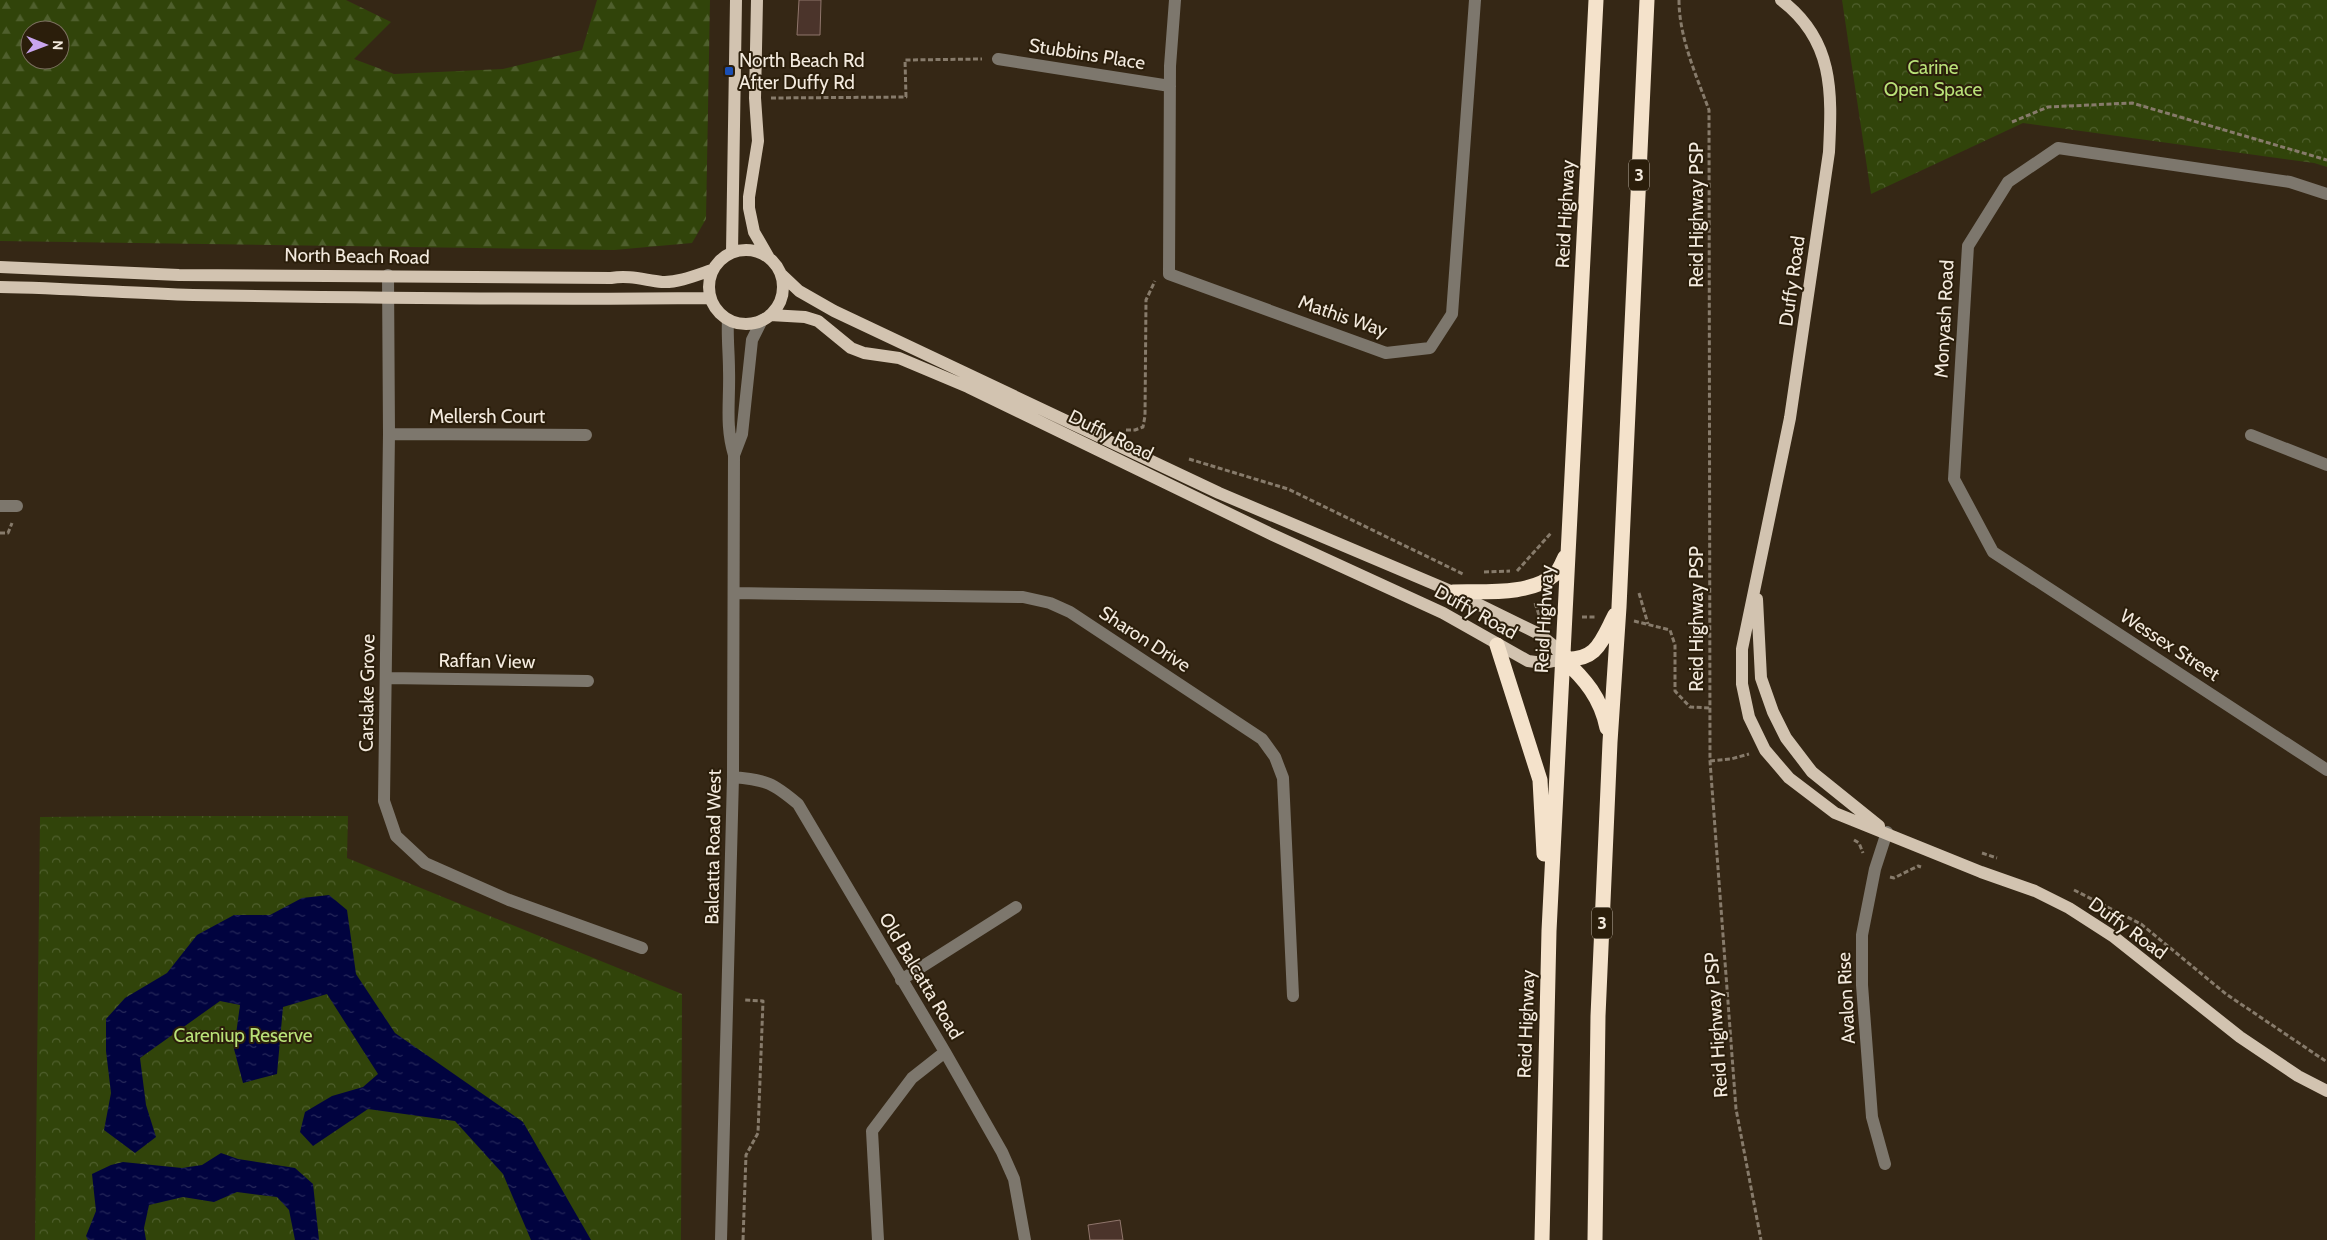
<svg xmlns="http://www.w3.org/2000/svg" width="2327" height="1240" viewBox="0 0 2327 1240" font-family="Cabin,sans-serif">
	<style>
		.forest { fill: url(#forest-firs); fill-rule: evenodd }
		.park { fill: url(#park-crowns) }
		.water { fill: url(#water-ripples) }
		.building { fill: #4b342b; stroke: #90766c }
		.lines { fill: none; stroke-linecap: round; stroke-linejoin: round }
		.path { stroke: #877b6b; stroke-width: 3; stroke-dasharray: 5 2.5; stroke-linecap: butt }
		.minor { stroke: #7d776d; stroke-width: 12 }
		.major { stroke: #d2c3b0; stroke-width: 12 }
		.highway { stroke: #f4e2cb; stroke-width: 15 }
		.transit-dot { fill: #1a4fb4; stroke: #2b1e0b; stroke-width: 2 }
		.labels { text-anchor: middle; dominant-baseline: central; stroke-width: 4; stroke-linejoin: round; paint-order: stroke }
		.shield { fill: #2b1e0b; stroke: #b7ad9f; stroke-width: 1 }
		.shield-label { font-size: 18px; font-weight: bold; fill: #f3eade }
		.street-label { font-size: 19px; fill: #f3eade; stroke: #2b1e0b }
		.poi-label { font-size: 19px; fill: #f3eade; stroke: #2b1e0b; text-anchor: start }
		.park-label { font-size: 19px; fill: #b9e178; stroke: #2b1e0b }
	</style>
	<defs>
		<pattern id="forest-firs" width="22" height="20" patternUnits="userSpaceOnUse" patternTransform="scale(1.25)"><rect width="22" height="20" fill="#31440a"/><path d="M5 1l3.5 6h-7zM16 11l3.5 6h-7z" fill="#4f5f2d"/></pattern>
		<pattern id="park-crowns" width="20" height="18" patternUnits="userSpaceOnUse" patternTransform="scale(1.25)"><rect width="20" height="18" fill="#31440a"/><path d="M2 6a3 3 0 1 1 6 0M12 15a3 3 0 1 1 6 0" fill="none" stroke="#4f5f2d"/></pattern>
		<pattern id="water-ripples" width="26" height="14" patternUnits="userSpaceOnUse" patternTransform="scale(1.25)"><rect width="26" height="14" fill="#01033f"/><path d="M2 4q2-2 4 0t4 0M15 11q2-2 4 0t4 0" fill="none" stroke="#26285a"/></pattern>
	</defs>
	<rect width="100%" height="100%" fill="#352715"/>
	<!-- forest -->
	<path class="forest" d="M 0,0 L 346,0 L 391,22 L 354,59 L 394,74 L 503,69 L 582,50 L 597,0 L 710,0 L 706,219 L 692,243 L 614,250 L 0,241 ZM 30,30 L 60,30 L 60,60 L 30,60 Z"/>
	<!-- park -->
	<path class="park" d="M 1842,0 L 2327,0 L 2327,167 L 2314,163 L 2023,123 L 1871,194 Z
		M 135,816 L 348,816 L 347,858 L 682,994 L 681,1240 L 35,1240 L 40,817 Z"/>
	<!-- water -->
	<path class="water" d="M 329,895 L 347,910 L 356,974 L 395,1033 L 523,1122 L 591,1240 L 531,1240 L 503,1174 L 455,1121 L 368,1109 L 313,1146 L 300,1132 L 305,1112 L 332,1096 L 363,1087 L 378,1074 L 327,994 L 283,1007 L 277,1074 L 243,1083 L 234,1049 L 240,1005 L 220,1001 L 140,1058 L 146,1105 L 156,1137 L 135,1153 L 104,1130 L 111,1093 L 106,1051 L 106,1019 L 125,998 L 167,973 L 197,935 L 234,915 L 270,915 L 302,898 Z
		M 221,1153 L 238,1159 L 295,1168 L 313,1184 L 319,1240 L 295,1240 L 289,1210 L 277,1197 L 237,1192 L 214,1202 L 183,1197 L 149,1205 L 144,1228 L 146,1240 L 88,1240 L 86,1236 L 96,1211 L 92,1174 L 111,1165 L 123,1162 L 182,1168 L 202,1165 Z"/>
	<!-- building -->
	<path class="building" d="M 799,0 L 821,0 L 820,35 L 797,35 Z
		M 1120,1220 L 1123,1240 L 1090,1240 L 1088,1225 Z"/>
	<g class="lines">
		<!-- path -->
		<path class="path" d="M 1679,0 C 1679,37 1696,75 1709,110 L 1710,761 L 1736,1109 L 1761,1240
			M 771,98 L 906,97 L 905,60 L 982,59
			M 2012,122 L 2048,107 L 2132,103 L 2327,160
			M 1126,430 L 1135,430 L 1143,427 L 1145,416 L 1146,300 L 1155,281
			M 1189,459 L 1288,489 L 1463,574
			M 0,533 L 8,533 L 12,523
			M 1517,571 L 1551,533
			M 1484,572 L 1510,571
			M 1639,593 L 1648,624
			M 1535,603 L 1539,615 L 1548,615
			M 1582,617 L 1596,617
			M 1634,621 L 1670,630 L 1675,645 L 1675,691 L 1690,707 L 1710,708
			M 1710,761 L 1731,759 L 1749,754
			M 1854,840 L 1859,843 L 1863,853
			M 1982,853 L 1997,858
			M 1890,877 L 1894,878 L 1918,866 L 1921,867
			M 2074,890 L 2141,924 L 2226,994 L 2327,1062
			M 743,1240 L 746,1155 L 758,1133 L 763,1001 L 743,1000"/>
		<!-- minor -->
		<path class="minor" d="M 1175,0 L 1170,66 L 1169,274 L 1386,353 L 1430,348 L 1452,314 L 1475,0
			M 998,59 L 1170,86
			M 2327,194 L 2290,182 L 2058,148 L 2008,182 L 1968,246 L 1954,479 L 1993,552 L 2327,770
			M 388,275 L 389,434 L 384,801 L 396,836 L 425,863 L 509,900 L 642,948
			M 389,434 L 586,435
			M 2251,435 L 2327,465
			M 734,455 L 742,434 L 752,340 L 762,320
			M 0,506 L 17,506
			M 734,593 L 1023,597 L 1050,603 L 1070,612 L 1262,739 L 1275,757 L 1283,778 L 1293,996
			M 386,678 L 588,681
			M 733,777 C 767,780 773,783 798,804 L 945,1052 L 1002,1152 L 1014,1179 L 1025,1240
			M 901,980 L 1016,907
			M 1885,1164 L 1872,1117 L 1862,985 L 1862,935 L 1875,869 L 1887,832
			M 721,1240 L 733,777 L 734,455 C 725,425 730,401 729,370 C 729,353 727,337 728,320
			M 878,1240 L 872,1131 L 912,1078 L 945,1052"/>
		<!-- major -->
		<path class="major" d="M 757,0 L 755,98 L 758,141 L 749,197 L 749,208 L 754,232 L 769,258
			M 1781,0 C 1834,40 1832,92 1829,152 L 1790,418 L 1742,649 L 1742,684 L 1749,717 L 1765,750 L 1789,778 L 1835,813 L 1981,872 L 2035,891 L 2069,908 L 2114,937 L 2240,1037 L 2298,1076 L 2327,1091
			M709 287a37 37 0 1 1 74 0a37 37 0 1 1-74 0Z
			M 732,252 L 736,0
			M 0,267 L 179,275 L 611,278 C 630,275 644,280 662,282 C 678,283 697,275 712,270
			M 0,287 C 64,288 128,293 193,295 C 365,298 538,300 710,298
			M 770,315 L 805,317 L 818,321 L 851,348 L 864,353 L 899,358 L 968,387 L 1273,535 L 1443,613 L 1528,661 L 1543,663 L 1563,659 L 1554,646 L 1539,634 L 1453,592 L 1219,493 L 834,311 L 799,291 L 781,274
			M 1757,599 L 1761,678 L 1773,712 L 1786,738 L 1812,772 L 1879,826"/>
		<!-- highway -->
		<path class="highway" d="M 1453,592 C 1483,591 1531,596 1555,574 C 1560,570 1562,563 1565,557
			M 1497,645 L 1540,780 L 1544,854
			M 1563,659 C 1585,679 1601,698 1607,728
			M 1563,659 C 1597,661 1601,642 1615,615
			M 1542,1240 L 1549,931 L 1596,0
			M 1595,1240 L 1598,1016 L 1610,742 L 1619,607 L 1647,0"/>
	</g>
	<!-- markers -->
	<rect class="transit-dot" x="724" y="66" width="10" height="10" rx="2.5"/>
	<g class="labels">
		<!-- shield labels -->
		<g class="shield">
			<rect x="1629" y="159.5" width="20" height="31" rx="4"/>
			<rect x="1592" y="907.5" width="20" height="31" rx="4"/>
		</g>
		<g class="shield-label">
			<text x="1639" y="175">3</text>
			<text x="1602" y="923">3</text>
		</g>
		<!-- street labels -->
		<g class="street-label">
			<text transform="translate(1087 54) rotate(9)">Stubbins Place</text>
			<text transform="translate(1565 214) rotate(-87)">Reid Highway</text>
			<text transform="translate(1696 215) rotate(-90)">Reid Highway PSP</text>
			<text transform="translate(357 256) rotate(1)">North Beach Road</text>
			<text transform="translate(1792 281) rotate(-82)">Duffy Road</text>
			<text transform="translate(1343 316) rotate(19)">Mathis Way</text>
			<text transform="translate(1944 319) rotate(-87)">Monyash Road</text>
			<text x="487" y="416">Mellersh Court</text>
			<text transform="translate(1111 435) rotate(26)">Duffy Road</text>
			<text transform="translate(1476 612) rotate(29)">Duffy Road</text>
			<text transform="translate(1544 619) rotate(-87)">Reid Highway</text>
			<text transform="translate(1696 619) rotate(-90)">Reid Highway PSP</text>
			<text transform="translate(1145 639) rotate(33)">Sharon Drive</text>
			<text transform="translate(2170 645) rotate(33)">Wessex Street</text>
			<text transform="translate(487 661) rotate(1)">Raffan View</text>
			<text transform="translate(367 693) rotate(-89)">Carslake Grove</text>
			<text transform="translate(713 847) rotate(-89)">Balcatta Road West</text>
			<text transform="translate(2128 928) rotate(36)">Duffy Road</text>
			<text transform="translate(921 976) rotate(59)">Old Balcatta Road</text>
			<text transform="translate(1846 998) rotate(-93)">Avalon Rise</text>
			<text transform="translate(1526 1024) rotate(-88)">Reid Highway</text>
			<text transform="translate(1716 1025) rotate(-94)">Reid Highway PSP</text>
		</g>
		<!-- poi labels -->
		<g class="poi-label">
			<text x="739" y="60">North Beach Rd<tspan x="739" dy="22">After Duffy Rd</tspan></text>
		</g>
		<!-- park labels -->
		<g class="park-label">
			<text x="1933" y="67">Carine<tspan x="1933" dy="22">Open Space</tspan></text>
			<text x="243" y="1035">Careniup Reserve</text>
		</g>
	</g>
	<!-- north arrow -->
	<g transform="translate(45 45) rotate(91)"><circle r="24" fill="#2b1e0b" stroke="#7b705f"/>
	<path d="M0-4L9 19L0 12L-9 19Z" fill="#c9a5ee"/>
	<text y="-8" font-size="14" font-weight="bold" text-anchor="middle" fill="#f3eade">N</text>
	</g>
</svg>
